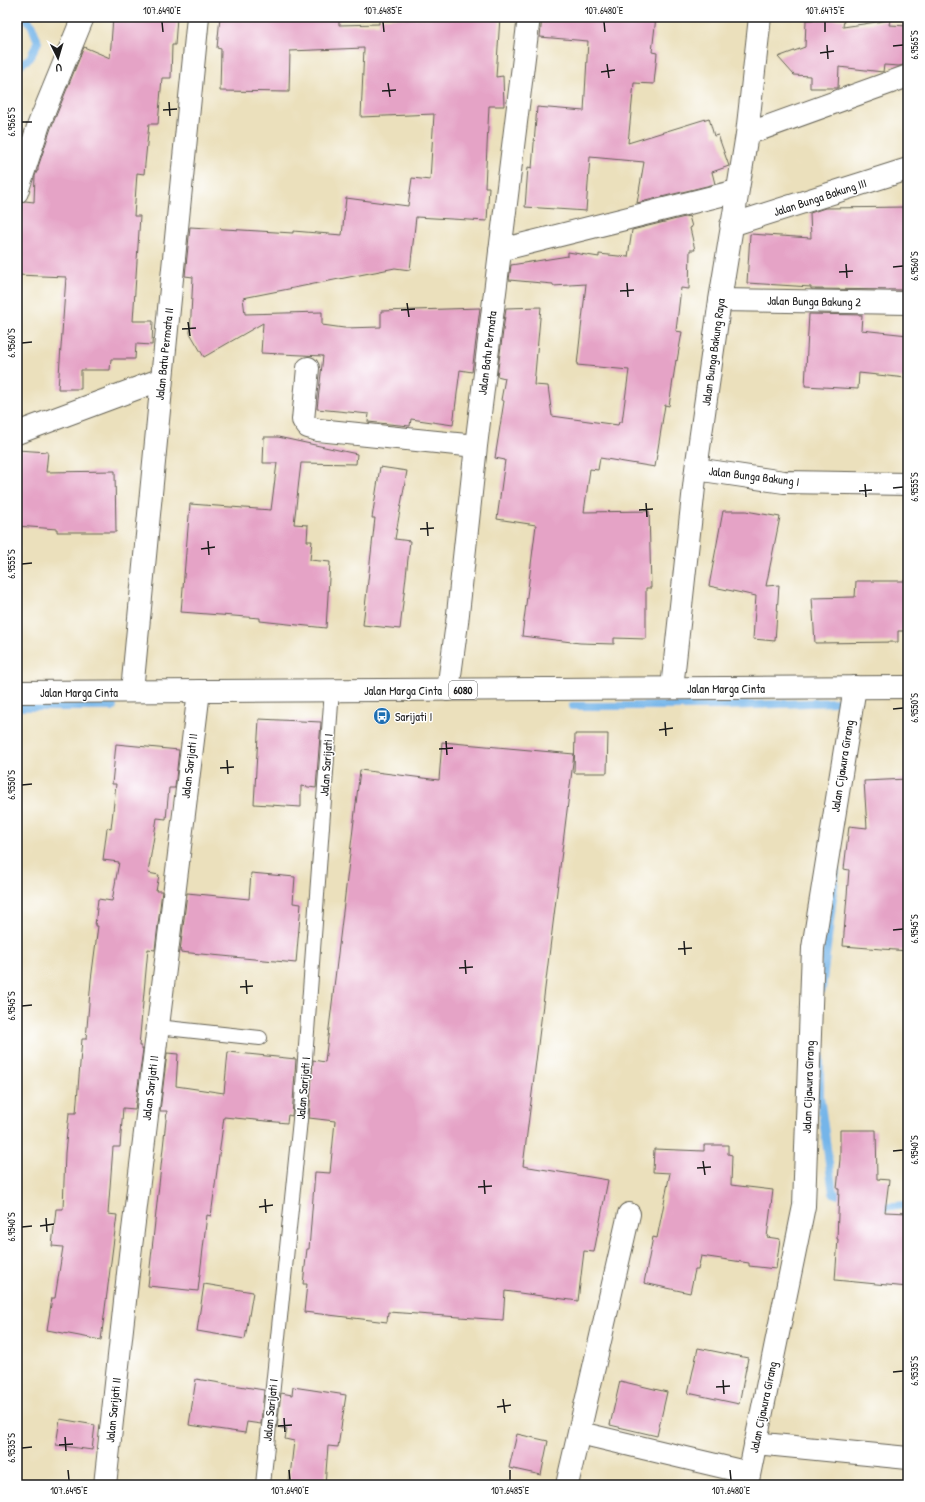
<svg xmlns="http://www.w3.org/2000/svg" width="925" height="1502" viewBox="0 0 925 1502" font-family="'Patrick Hand',sans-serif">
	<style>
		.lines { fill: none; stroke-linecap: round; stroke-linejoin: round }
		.stream { stroke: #75b5e9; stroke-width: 8 }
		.building { fill: #e5a3c6 }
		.lane-casing { stroke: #646154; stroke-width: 16 }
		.street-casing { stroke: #646154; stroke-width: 24 }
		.primary-casing { stroke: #646154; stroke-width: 24 }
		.lane { stroke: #fff; stroke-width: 14 }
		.street { stroke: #fff; stroke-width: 22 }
		.primary { stroke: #fff; stroke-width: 22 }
		.ticks { fill: none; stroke: #1c1c1c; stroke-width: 1.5 }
		.labels { text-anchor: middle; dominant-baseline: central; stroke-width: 3; stroke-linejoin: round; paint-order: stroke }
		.shield { fill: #fff; stroke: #606060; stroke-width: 1 }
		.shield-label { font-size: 11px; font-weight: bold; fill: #1c1c1c }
		.street-label { font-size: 12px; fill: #1c1c1c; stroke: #fff }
		.poi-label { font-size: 12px; fill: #1c1c1c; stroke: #fff; text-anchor: start }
		.neatline { fill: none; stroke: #1c1c1c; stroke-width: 1.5 }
		.ticks-label { font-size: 10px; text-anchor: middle; fill: #1c1c1c }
	</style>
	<rect width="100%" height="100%" fill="#fff"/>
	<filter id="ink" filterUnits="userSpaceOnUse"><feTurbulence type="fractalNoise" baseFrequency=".025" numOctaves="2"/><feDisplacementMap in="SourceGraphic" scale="8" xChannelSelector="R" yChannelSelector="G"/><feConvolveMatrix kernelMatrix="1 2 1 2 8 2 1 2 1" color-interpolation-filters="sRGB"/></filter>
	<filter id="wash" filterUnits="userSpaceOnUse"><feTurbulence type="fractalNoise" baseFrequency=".012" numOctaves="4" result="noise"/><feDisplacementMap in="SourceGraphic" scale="16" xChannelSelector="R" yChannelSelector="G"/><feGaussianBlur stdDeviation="0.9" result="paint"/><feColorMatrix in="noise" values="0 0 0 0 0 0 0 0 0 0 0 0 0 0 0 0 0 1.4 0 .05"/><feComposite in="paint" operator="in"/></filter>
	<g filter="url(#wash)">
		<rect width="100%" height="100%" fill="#ebe0bc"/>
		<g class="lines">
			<!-- stream -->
			<path class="stream" d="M 17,67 L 30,58 L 38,42 L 32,26 L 26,17
				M 573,706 L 724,706 L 837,702
				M 17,707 L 113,707
				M 822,989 L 836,871
				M 820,1052 L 820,1096 L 833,1193 L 848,1198
				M 877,1206 L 880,1207 L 908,1205"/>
		</g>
		<g id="blocks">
			<!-- building -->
			<path class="building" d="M 113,17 L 177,17 L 175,45 L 172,45 L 171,78 L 162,78 L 158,124 L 149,124 L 144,174 L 137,173 L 134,216 L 140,216 L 133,321 L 153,321 L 152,345 L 136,344 L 135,359 L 111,359 L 110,370 L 81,370 L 81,389 L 58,389 L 66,277 L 17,275 L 19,204 L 25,201 L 34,202 L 35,176 L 37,171 L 38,171 L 38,167 L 51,128 L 84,47 L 110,58 Z
				M 220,17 L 339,17 L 339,25 L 379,24 L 379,18 L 500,17 L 496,77 L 503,76 L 504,106 L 489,106 L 485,187 L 489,187 L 487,221 L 416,217 L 410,270 L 395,268 L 243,298 L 245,314 L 322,312 L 322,325 L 344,328 L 381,327 L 381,311 L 480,308 L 472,372 L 460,370 L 453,425 L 411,419 L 410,426 L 368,422 L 369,414 L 317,409 L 323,356 L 261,353 L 263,323 L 204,357 L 190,333 L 193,277 L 185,276 L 190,227 L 293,233 L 293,231 L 342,235 L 346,198 L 408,206 L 412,178 L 430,180 L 434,114 L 361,117 L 364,48 L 290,51 L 289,92 L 220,91 L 221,49 L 217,48 Z
				M 542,17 L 656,17 L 652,52 L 657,53 L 654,84 L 634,83 L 628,143 L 709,118 L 714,136 L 718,135 L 729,166 L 712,172 L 715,184 L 637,203 L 644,162 L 590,157 L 586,211 L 525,207 L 528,167 L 532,168 L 537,107 L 584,111 L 588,41 L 540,37 Z
				M 828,19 L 844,20 L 843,27 L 890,20 L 889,25 L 908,26 L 908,64 L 899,66 L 884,65 L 883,72 L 839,67 L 838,88 L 810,88 L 810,76 L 794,75 L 778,57 L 805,47 L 806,20 Z
				M 908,207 L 908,290 L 811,289 L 811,287 L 747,283 L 750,234 L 811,238 L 810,213 L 825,208 Z
				M 689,216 L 692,227 L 690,228 L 695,250 L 690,250 L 689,289 L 681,288 L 676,331 L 682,332 L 677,361 L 676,360 L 669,406 L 665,405 L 655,467 L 600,458 L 598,470 L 590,469 L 584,512 L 649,511 L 651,588 L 646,588 L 646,639 L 614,638 L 614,644 L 580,643 L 522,636 L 536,525 L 497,519 L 505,460 L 495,458 L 504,401 L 501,400 L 505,378 L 497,376 L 506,308 L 541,307 L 534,385 L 548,386 L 552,416 L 618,425 L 619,422 L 622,422 L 629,370 L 577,365 L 586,284 L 553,286 L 553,284 L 509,280 L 511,265 L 568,256 L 568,252 L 599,257 L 599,254 L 628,257 L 632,230 Z
				M 809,314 L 862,315 L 861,330 L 908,335 L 908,361 L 906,378 L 859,373 L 858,389 L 805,386 Z
				M 264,437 L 278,437 L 357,454 L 356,464 L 301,463 L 294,524 L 308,525 L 307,541 L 312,541 L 310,560 L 330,562 L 326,628 L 260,621 L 260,618 L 181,612 L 190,504 L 271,510 L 277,463 L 263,463 Z
				M 17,450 L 48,452 L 46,472 L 115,471 L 116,532 L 57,532 L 57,529 L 17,526 Z
				M 380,467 L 407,471 L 395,539 L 410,541 L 400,629 L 363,625 L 375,518 L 372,518 Z
				M 723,511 L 746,511 L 780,517 L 766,586 L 779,585 L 775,641 L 753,639 L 756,596 L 709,586 Z
				M 856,581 L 908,581 L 908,631 L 898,631 L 898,642 L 815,643 L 812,598 L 855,597 Z
				M 259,719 L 321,722 L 316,788 L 301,786 L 301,807 L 254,804 Z
				M 575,734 L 608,734 L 607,773 L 574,773 Z
				M 442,742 L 574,754 L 523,1166 L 608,1180 L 594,1252 L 584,1251 L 578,1301 L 505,1291 L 503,1320 L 388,1312 L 387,1322 L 304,1312 L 307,1284 L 303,1284 L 307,1249 L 309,1249 L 315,1172 L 330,1173 L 335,1121 L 309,1118 L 313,1060 L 325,1062 L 360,770 L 439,780 Z
				M 116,744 L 179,750 L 175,788 L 169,788 L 166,819 L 157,818 L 148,873 L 159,875 L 156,891 L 162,891 L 155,950 L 148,949 L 139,1046 L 141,1046 L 141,1049 L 143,1049 L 135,1109 L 123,1108 L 120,1147 L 113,1147 L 108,1214 L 117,1215 L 101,1340 L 47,1330 L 52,1298 L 55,1298 L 63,1247 L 52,1246 L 56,1209 L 63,1209 L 65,1153 L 69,1113 L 76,1113 L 82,1039 L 86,1039 L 91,980 L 98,926 L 95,926 L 98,899 L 112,901 L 119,862 L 103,860 L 107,828 L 111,829 L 116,784 L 112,784 Z
				M 908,779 L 908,951 L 843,946 L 849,870 L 844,869 L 849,826 L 867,828 L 864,781 Z
				M 251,873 L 295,877 L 293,903 L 301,904 L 296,963 L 180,952 L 187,893 L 249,899 Z
				M 228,1052 L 296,1059 L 292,1116 L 288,1115 L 287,1123 L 224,1117 L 211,1216 L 207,1215 L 198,1291 L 148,1286 L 167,1111 L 160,1111 L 167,1053 L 178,1054 L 176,1086 L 224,1093 Z
				M 840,1130 L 876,1130 L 877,1179 L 889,1180 L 885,1212 L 908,1213 L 908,1287 L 835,1280 L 838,1239 L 837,1239 L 839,1189 L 837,1189 L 840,1159 Z
				M 704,1145 L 728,1145 L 728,1154 L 732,1155 L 731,1185 L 773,1190 L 767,1237 L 780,1239 L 776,1269 L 749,1266 L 749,1263 L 701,1256 L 698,1270 L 695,1270 L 690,1293 L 644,1283 L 653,1237 L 657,1238 L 670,1173 L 653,1172 L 654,1149 L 704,1151 Z
				M 204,1284 L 253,1292 L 245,1339 L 197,1331 Z
				M 698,1348 L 748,1358 L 739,1404 L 688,1393 Z
				M 196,1379 L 264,1390 L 261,1424 L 247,1422 L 245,1433 L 189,1425 Z
				M 620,1381 L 667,1392 L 657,1436 L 610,1425 Z
				M 293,1387 L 346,1395 L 338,1447 L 328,1446 L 325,1485 L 289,1485 L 294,1441 L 285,1439 L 287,1429 L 277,1427 L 281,1393 L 292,1395 Z
				M 60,1419 L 95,1425 L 92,1450 L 56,1445 Z
				M 517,1434 L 548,1441 L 541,1475 L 509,1468 Z"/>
		</g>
	</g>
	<g filter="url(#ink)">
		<use href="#blocks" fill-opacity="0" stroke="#646154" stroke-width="1"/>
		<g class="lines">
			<defs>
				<path id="lane" d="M 157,1027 L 260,1038
					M 263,1485 L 302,1100 L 332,690"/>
				<path id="street" d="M 747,134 L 908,76
					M 17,192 L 39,124 L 83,17
					M 731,225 L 908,169
					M 500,250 L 737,191
					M 720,300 L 908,303
					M 308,368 L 303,420 L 308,427 L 318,430 L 476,446
					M 17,433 L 162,379
					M 696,469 L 784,482 L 908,484
					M 672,688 L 696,469 L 720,300 L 747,134 L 760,17
					M 448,690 L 457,623 L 476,446 L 529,17
					M 132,691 L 162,379 L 198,17
					M 580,1433 L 749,1473
					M 755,1443 L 908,1458
					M 105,1485 L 130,1255 L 199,691
					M 567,1485 L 629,1214
					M 747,1485 L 804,1206 L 813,948 L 855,687"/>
				<path id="primary" d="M 17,692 L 908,687"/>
			</defs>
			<!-- lane casing -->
			<use href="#lane" class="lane-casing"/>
			<!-- street casing -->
			<use href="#street" class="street-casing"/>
			<!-- primary casing -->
			<use href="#primary" class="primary-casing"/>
			<!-- lane -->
			<use href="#lane" class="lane"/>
			<!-- street -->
			<use href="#street" class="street"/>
			<!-- primary -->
			<use href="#primary" class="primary"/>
		</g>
	</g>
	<!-- ticks -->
	<path class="ticks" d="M 162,22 L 163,32M 383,22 L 384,32M 604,22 L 605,32M 825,22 L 825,32M 827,45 L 828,59M 893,46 L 903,45M 820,53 L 834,51M 607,64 L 609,78M 601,72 L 615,70M 388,83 L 390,97M 382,91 L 396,90M 169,102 L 170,116M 163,110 L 177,109M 22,122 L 32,122M 846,264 L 847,278M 893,267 L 903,266M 839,272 L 853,271M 627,283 L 628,297M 620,291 L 634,290M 407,303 L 409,317M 401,310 L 415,309M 188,322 L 190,336M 182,329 L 196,328M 22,343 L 32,342M 865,484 L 866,497M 893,488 L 903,487M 859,491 L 872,490M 646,503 L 647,517M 639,510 L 653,509M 427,522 L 428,536M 420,529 L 434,528M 208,541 L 209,555M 201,549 L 215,547M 22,564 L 32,563M 893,709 L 903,708M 665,722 L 666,736M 659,730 L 673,728M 446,741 L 447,755M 439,749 L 453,748M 227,760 L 228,774M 220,768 L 234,767M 22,785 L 32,784M 893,930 L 903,929M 684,941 L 685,955M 678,949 L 692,948M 465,960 L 466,974M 459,968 L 473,967M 246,980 L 247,994M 240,987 L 253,986M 22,1006 L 32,1005M 893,1151 L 903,1150M 703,1161 L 705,1175M 697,1168 L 711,1167M 484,1180 L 485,1194M 478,1187 L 492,1186M 265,1199 L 266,1213M 259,1207 L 273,1205M 46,1218 L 47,1232M 40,1226 L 54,1224M 22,1227 L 32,1226M 893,1372 L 903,1371M 723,1380 L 724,1394M 716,1387 L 730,1386M 503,1399 L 505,1413M 497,1407 L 511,1405M 284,1418 L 285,1432M 278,1426 L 292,1425M 65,1437 L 66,1451M 59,1445 L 73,1444M 22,1448 L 32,1447M 68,1470 L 69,1480M 289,1470 L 290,1480M 510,1470 L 510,1480M 730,1470 L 731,1480"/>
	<!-- icons -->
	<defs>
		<symbol id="bus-disc" viewBox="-11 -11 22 22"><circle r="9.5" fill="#1f6fb2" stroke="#fff"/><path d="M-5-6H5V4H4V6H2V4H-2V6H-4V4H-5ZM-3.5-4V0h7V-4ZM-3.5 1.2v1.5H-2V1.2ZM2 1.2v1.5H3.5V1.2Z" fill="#fff"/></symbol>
	</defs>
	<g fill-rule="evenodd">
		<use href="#bus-disc" x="372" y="706" width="20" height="20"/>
	</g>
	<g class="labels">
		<!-- shield labels -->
		<rect class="shield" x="449" y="681" width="28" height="18" rx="3"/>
		<g class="shield-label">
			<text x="463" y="690">6080</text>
		</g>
		<!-- street labels -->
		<g class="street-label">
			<text transform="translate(820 197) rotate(-18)">Jalan Bunga Bakung III</text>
			<text transform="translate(814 301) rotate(1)">Jalan Bunga Bakung 2</text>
			<text transform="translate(713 352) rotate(-82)">Jalan Bunga Bakung Raya</text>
			<text transform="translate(487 353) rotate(-83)">Jalan Batu Permata</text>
			<text transform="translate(164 354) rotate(-84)">Jalan Batu Permata II</text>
			<text transform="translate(754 476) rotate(7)">Jalan Bunga Bakung I</text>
			<text x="726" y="688">Jalan Marga Cinta</text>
			<text x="403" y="690">Jalan Marga Cinta</text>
			<text x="79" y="692">Jalan Marga Cinta</text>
			<text transform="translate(326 765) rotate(-86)">Jalan Sarijati I</text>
			<text transform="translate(189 766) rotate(-83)">Jalan Sarijati II</text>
			<text transform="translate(842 766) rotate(-81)">Jalan Cijawura Girang</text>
			<text transform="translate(808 1087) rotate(-88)">Jalan Cijawura Girang</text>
			<text transform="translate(150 1088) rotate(-83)">Jalan Sarijati II</text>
			<text transform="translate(303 1088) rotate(-85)">Jalan Sarijati I</text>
			<text transform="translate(763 1407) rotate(-78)">Jalan Cijawura Girang</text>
			<text transform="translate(113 1410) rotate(-84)">Jalan Sarijati II</text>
			<text transform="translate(270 1410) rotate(-84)">Jalan Sarijati I</text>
		</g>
		<!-- poi labels -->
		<g class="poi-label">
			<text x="395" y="716">Sarijati I</text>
		</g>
	</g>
	<!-- margin -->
	<rect width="925" height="1502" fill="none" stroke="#fff" stroke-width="44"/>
	<!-- north arrow -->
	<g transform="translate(58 58) rotate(175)" stroke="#ffffff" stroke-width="3" paint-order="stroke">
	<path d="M0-3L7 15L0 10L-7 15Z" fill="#1c1c1c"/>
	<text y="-6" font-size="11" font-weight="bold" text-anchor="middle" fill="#1c1c1c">U</text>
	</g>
	<rect x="22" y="22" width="881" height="1458" class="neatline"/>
	<g class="ticks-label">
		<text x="162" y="14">107.6490°E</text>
		<text x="383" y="14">107.6485°E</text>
		<text x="604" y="14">107.6480°E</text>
		<text x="825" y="14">107.6475°E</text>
		<text transform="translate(914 45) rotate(-90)" y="4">6.9565°S</text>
		<text transform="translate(11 122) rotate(-90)" y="4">6.9565°S</text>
		<text transform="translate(914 266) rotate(-90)" y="4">6.9560°S</text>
		<text transform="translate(11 343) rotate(-90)" y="4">6.9560°S</text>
		<text transform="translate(914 487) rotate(-90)" y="4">6.9555°S</text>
		<text transform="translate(11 564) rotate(-90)" y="4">6.9555°S</text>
		<text transform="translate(914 708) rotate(-90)" y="4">6.9550°S</text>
		<text transform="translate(11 785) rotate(-90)" y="4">6.9550°S</text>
		<text transform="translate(914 929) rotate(-90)" y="4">6.9545°S</text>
		<text transform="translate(11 1006) rotate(-90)" y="4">6.9545°S</text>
		<text transform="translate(914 1150) rotate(-90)" y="4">6.9540°S</text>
		<text transform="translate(11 1227) rotate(-90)" y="4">6.9540°S</text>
		<text transform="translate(914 1371) rotate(-90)" y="4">6.9535°S</text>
		<text transform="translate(11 1448) rotate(-90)" y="4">6.9535°S</text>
		<text x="69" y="1494">107.6495°E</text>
		<text x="290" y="1494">107.6490°E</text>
		<text x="510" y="1494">107.6485°E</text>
		<text x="731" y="1494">107.6480°E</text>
	</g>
</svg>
